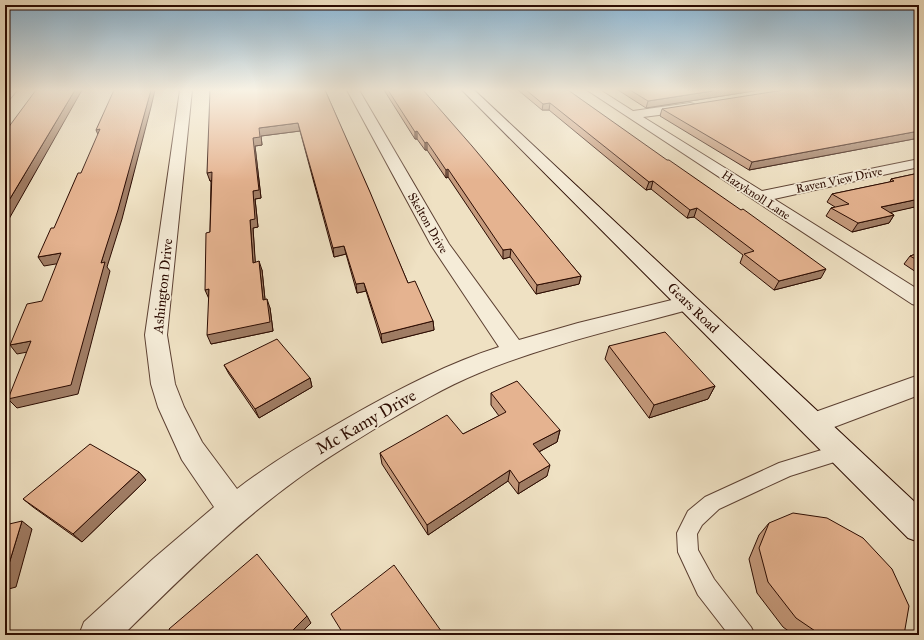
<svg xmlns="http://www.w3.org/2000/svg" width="924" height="640" viewBox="0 0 924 640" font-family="'IM FELL Great Primer',serif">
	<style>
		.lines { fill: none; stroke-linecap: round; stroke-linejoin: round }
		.service-casing { stroke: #5c4032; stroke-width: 2 }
		.minor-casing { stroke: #5c4032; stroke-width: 2 }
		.secondary-casing { stroke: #2b0b01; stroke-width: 2 }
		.service { fill: #f5ecd8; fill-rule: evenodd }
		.minor { fill: #f5ecd8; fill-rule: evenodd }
		.secondary { fill: #f5ecd8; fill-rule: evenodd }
		.wall { fill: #c59a7c; stroke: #2b0b01 }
		.shaded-wall { fill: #a07d65; stroke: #2b0b01 }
		.building { fill: #e5b390; stroke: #2b0b01 }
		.labels { text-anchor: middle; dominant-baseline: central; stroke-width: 3.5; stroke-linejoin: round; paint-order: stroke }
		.far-street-label { font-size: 12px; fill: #2b0b01; stroke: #f5ecd8 }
		.street-label { font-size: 14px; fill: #2b0b01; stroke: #f5ecd8 }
		.near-street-label { font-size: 17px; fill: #2b0b01; stroke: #f5ecd8 }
	</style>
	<rect width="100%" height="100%" fill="#efe1c3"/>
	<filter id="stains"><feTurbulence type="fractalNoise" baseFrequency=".005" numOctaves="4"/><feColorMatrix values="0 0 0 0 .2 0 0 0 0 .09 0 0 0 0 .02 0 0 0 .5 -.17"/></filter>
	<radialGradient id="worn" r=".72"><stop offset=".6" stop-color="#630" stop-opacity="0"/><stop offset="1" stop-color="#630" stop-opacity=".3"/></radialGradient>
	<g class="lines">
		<defs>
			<path id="service" d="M 841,444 L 847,446 L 850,452 L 847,458 L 790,476 L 719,509 L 702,525 L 697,534 L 698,550 L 714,579 L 751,627 L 755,635 L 729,635 L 698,595 L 678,552 L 677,533 L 688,511 L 705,497 L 779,463 Z"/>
			<path id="minor" d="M 6,90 L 17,90 L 9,100 L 5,102 Z
				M 180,90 L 192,90 L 167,335 L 175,384 L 184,407 L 202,442 L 237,489 C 275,460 316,436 358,412 C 403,387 449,363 499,347 L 431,245 L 347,90 L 359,90 L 449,244 L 519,340 L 578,323 L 688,296 L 695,298 L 699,303 L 695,308 C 623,328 549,344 479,373 C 445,387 413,406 381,425 C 352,443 323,460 296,480 C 234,525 178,581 123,635 L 79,635 L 84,622 L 153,559 L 214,507 L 182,460 L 158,407 L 151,384 L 145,335 Z
				M 587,90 L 600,90 L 633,111 L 690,103 L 694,104 L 696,107 L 694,110 L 690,111 L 643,117 L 762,191 L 919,159 L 919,167 L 774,199 L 919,290 L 919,306 L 912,304 Z
				M 919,375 L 919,395 L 813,435 L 804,432 L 800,424 L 804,416 Z"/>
			<path id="secondary" d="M 462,90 L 474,90 L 919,506 L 919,542 L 908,538 Z"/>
		</defs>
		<!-- service casing -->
		<use href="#service" class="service-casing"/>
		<!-- minor casing -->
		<use href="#minor" class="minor-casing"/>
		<!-- secondary casing -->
		<use href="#secondary" class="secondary-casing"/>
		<!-- service -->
		<use href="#service" class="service"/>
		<!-- minor -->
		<use href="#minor" class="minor"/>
		<!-- secondary -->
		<use href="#secondary" class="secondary"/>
	</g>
	<!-- wall -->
	<path class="wall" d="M 210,90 L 325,90 L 408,283 L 433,321 L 434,330 L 382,343 L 366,291 L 357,293 L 346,254 L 334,257 L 300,131 L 261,136 L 262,145 L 255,146 L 261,198 L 255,199 L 258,227 L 253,228 L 255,262 L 262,270 L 265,300 L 270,308 L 273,331 L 211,344 L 210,232 L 211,181 L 210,181 Z
		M 384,90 L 423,90 L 581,276 L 579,284 L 536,294 L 510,257 L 503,259 L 448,177 L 446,178 L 427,150 L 425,150 L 417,139 L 415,139 Z
		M 518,90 L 568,90 L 821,278 L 774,290 L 740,263 L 743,255 L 694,217 L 687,218 L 651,189 L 646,190 L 549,110 L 542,110 Z
		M 618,90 L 760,90 L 646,108 Z
		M 919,90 L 919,138 L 749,170 L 660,116 L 662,109 Z
		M 919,173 L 919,206 L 890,212 L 894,215 L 889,223 L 852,232 L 826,216 L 831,208 L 835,207 L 827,202 L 832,194 L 890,182 L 891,179 Z
		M 919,253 L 919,274 L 904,264 L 910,256 Z
		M 609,346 L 715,386 L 708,399 L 649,418 L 605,359 Z
		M 224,365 L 310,378 L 312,387 L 259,418 L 229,374 Z
		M 491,393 L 560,430 L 557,442 L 539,452 L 547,476 L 518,494 L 508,481 L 428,535 L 382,464 L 380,453 L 463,434 L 499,416 L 491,405 Z
		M 139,472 L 146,480 L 82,542 L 33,507 L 23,499 Z
		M 769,523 L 904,635 L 794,635 L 783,627 L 757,593 L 749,559 L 759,535 Z"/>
	<!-- shaded-wall -->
	<path class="shaded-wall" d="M 75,90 L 82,90 L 5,226 L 5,207 Z
		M 151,90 L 155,90 L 151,107 L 122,219 L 107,267 L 110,271 L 78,394 L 17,408 L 8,399 L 101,263 Z
		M 719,90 L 760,90 L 646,108 L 648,101 Z
		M 550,103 L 549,110 L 542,110 L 543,104 Z
		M 298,123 L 300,131 L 261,136 L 262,145 L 255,146 L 261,198 L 255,199 L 258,227 L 253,228 L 256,272 L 253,263 L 250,220 L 253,191 L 253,138 L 259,128 Z
		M 100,129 L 99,137 L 96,130 Z
		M 417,131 L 417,139 L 415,139 L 415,132 Z
		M 919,131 L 919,138 L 749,170 L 752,162 Z
		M 427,142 L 427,150 L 425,150 L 425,143 Z
		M 448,169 L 448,177 L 446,178 L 446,170 Z
		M 212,172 L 215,180 L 210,181 L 207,173 Z
		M 653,181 L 651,189 L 646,190 L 649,182 Z
		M 919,199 L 919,206 L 875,216 L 881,207 Z
		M 697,208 L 694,217 L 687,218 L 690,210 Z
		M 894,215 L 889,223 L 852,232 L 858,223 Z
		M 344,246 L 346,254 L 334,257 L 333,248 Z
		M 511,249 L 510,257 L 503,259 L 503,250 Z
		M 61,253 L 67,262 L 44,266 L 38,257 Z
		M 259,261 L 262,270 L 266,309 L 263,300 Z
		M 826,269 L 821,278 L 774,290 L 779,281 Z
		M 581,276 L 579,284 L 536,294 L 537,285 Z
		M 364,283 L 366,291 L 357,293 L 356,284 Z
		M 209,289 L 209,299 L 205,290 Z
		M 267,299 L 270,308 L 273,331 L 211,344 L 207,335 Z
		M 433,321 L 434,330 L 382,343 L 381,334 Z
		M 31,341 L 38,350 L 17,354 L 10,345 Z
		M 310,378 L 312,387 L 259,418 L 255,409 Z
		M 715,386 L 708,399 L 649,418 L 654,405 Z
		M 560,430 L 557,442 L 531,456 L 533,444 Z
		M 550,465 L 547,476 L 518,494 L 519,483 Z
		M 510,470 L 508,481 L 428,535 L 427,525 Z
		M 139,472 L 146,480 L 82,542 L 73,534 Z
		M 22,521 L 32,529 L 16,587 L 5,590 L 5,577 Z
		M 307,616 L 311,623 L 299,635 L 288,635 Z"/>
	<!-- building -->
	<path class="building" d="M 36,90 L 75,90 L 5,207 L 5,132 Z
		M 114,90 L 151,90 L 148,101 L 118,210 L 101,263 L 105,262 L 71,385 L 8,399 L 31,341 L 10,345 L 27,304 L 42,301 L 61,253 L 38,257 L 51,228 L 54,228 L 78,173 L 81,173 L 100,129 L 96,130 Z
		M 210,90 L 325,90 L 370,192 L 408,283 L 415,281 L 433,321 L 381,334 L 364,283 L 356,284 L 344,246 L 333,248 L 298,123 L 259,128 L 260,137 L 253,138 L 259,190 L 253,191 L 255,219 L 250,220 L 253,263 L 259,261 L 263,300 L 267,299 L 270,322 L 207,335 L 209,289 L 205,290 L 206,233 L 210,232 L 212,172 L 207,173 Z
		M 388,90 L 423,90 L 472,146 L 581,276 L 537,285 L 511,249 L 503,250 L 448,169 L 446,170 L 427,142 L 425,143 L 417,131 L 415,132 Z
		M 526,90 L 568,90 L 667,160 L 669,160 L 741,210 L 743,209 L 826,269 L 779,281 L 744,254 L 754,251 L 697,208 L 690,210 L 653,181 L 649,182 L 550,103 L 543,104 Z
		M 630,90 L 719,90 L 648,101 Z
		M 784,90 L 919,90 L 919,131 L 752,162 L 662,109 Z
		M 919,173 L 919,199 L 881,207 L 894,215 L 858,223 L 831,208 L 849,204 L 832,194 L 894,181 L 891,179 Z
		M 919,253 L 919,261 L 910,256 Z
		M 665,332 L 715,386 L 654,405 L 609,346 Z
		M 277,339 L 310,378 L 255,409 L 224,365 Z
		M 517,381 L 560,430 L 533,444 L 550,465 L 519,483 L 510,470 L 427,525 L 380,453 L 447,415 L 463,434 L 506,412 L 491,393 Z
		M 90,444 L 139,472 L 73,534 L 23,499 Z
		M 793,513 L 827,518 L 863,538 L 892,569 L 909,606 L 904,635 L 821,635 L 796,618 L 768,582 L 759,548 L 769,523 Z
		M 22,521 L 5,577 L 5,525 Z
		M 257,554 L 307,616 L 288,635 L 172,635 L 169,629 Z
		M 394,565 L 444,635 L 344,635 L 331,614 Z"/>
	<!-- sky -->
	<linearGradient id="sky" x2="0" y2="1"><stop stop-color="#8ab7d7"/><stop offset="0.5" stop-color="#f8f2e4"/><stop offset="1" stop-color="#f8f2e4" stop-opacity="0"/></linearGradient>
	<rect width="924" height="180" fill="url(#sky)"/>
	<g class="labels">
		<!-- far-street labels -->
		<g class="far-street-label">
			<text transform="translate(839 180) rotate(-12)">Raven View Drive</text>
			<text transform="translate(756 195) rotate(33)">Hazyknoll Lane</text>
			<text transform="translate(428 223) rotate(60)">Skelton Drive</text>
		</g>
		<!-- street labels -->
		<g class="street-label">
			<text transform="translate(163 286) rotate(-84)">Ashington Drive</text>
			<text transform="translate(693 308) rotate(44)">Gears Road</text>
		</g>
		<!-- near-street labels -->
		<g class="near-street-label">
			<text transform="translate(366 422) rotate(-30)">Mc Kamy Drive</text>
		</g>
	</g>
	<!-- margin -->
	<rect width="924" height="640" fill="none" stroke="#efe1c3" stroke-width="20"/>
	<rect x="6" y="6" width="912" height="628" fill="none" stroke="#2b0b01" stroke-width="2"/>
	<rect x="10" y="10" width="904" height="620" fill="none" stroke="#2b0b01"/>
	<rect width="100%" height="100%" filter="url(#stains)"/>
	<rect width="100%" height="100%" fill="url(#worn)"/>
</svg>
